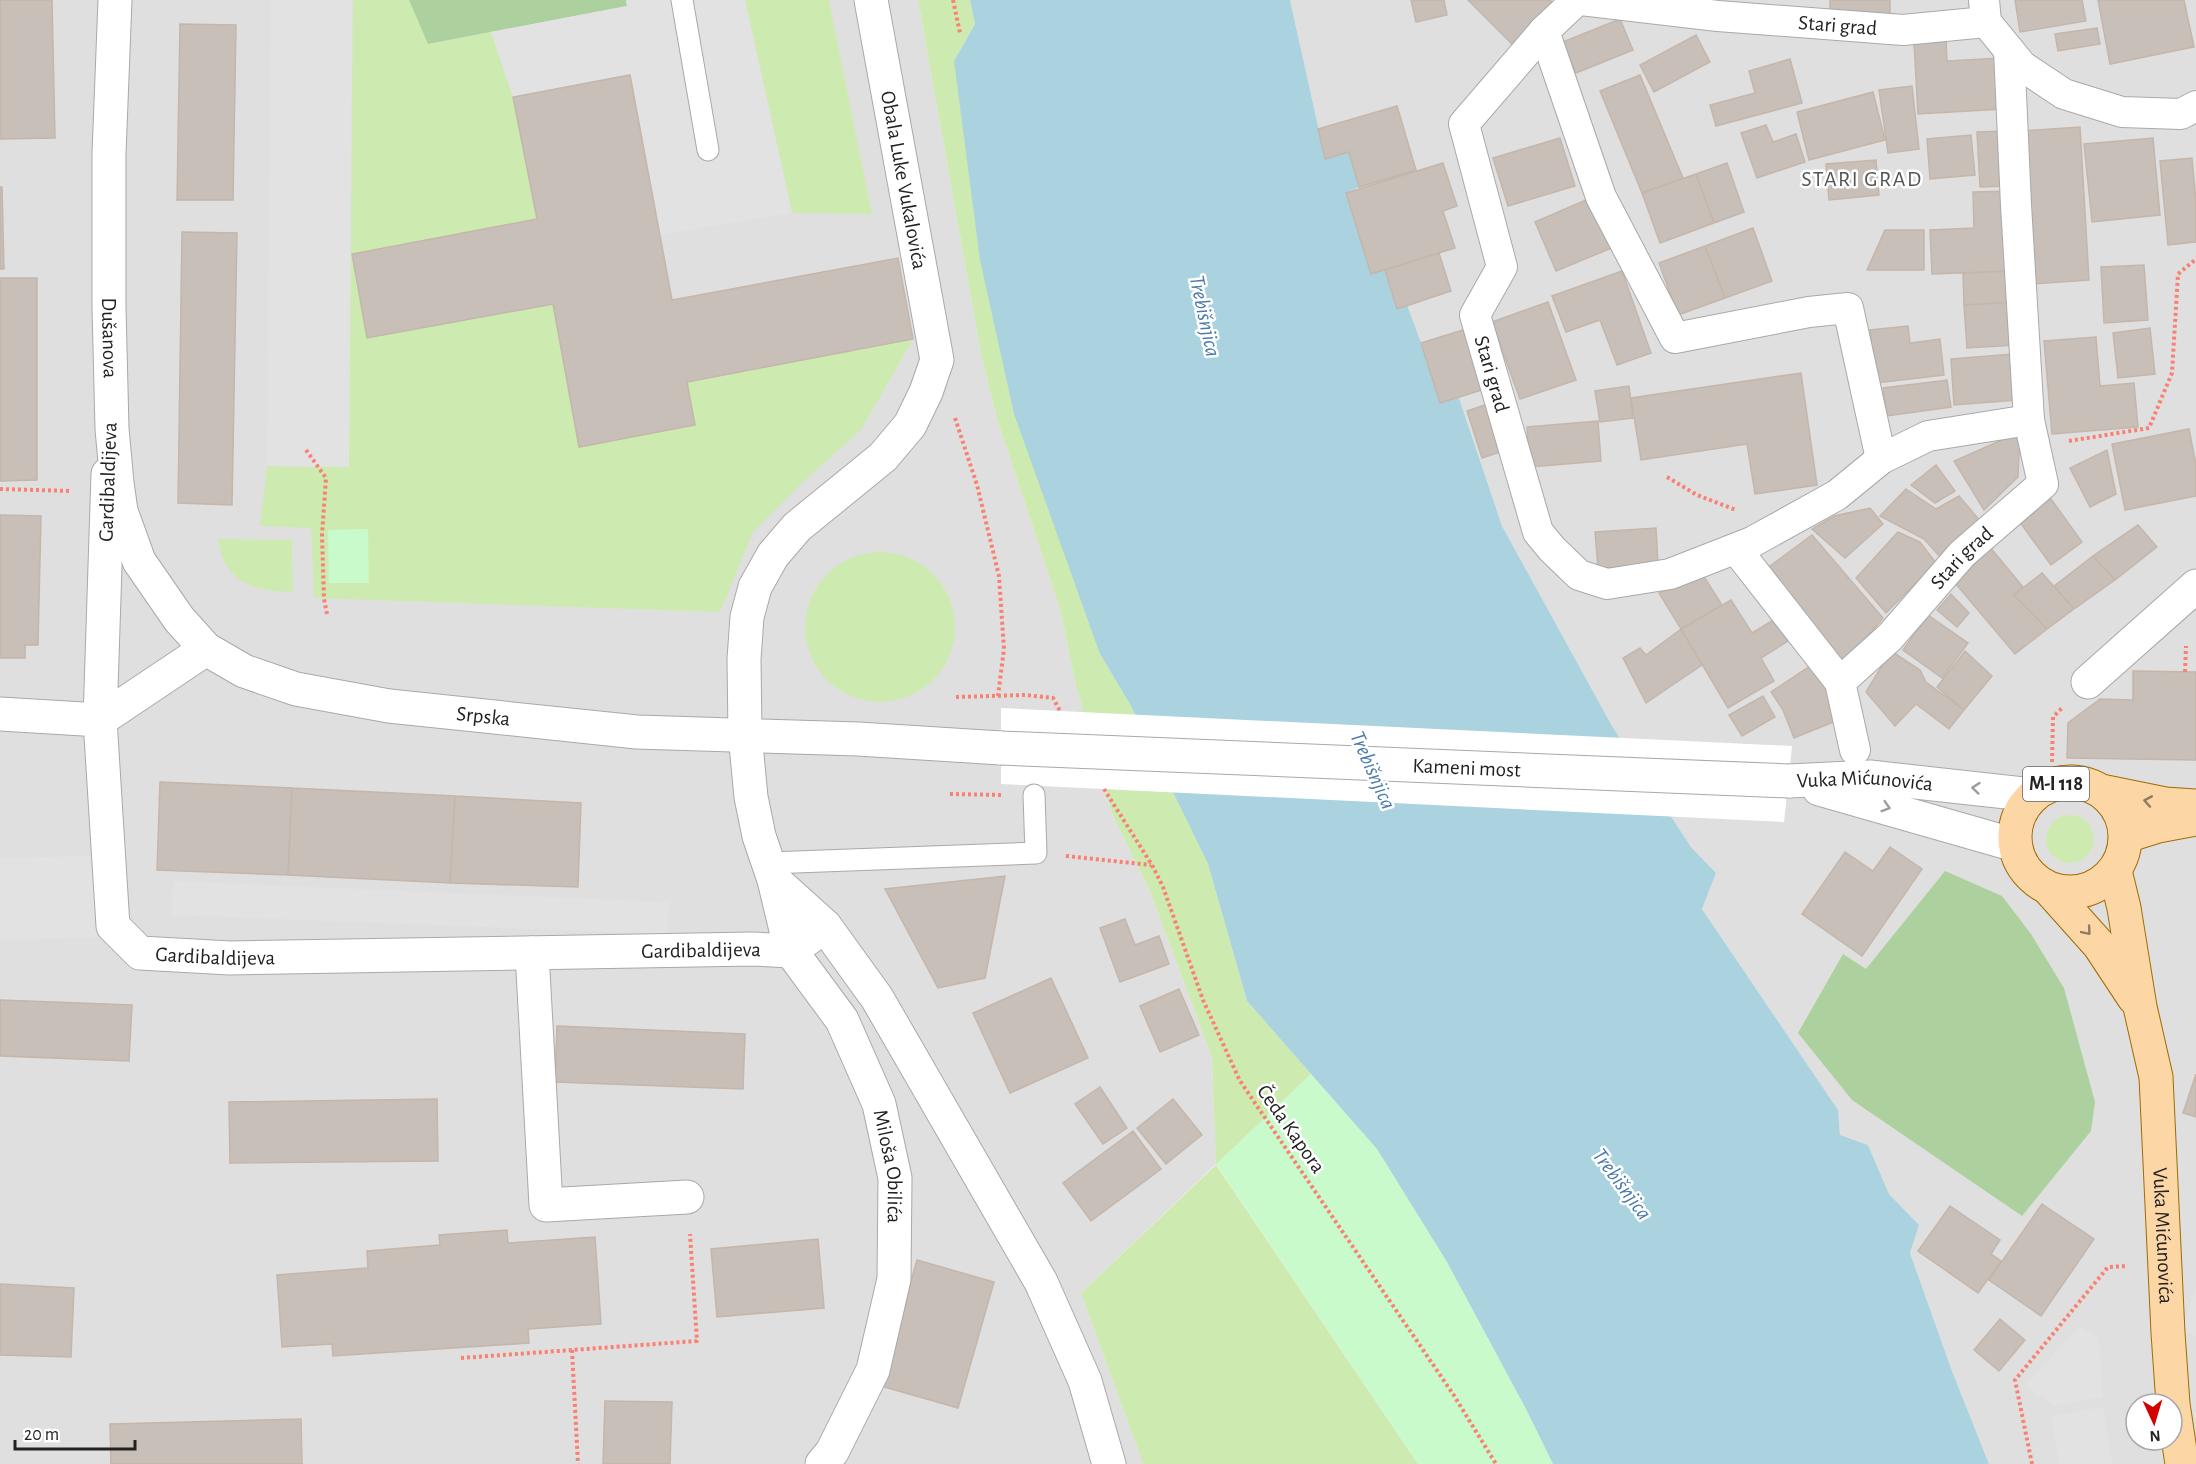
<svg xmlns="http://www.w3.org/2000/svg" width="2196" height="1464" viewBox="0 0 2196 1464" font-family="'Alegreya Sans',sans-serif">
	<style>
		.residential { fill: #e0dfdf; fill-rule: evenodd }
		.grass { fill: #cdebb0 }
		.forest { fill: #add19e }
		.park { fill: #c8facc }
		.parking { fill: #e2e2e2 }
		.water { fill: #aad3df }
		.pier { fill: #fff }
		.building { fill: #c7bfb8; stroke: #c4b6ab; stroke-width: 1.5 }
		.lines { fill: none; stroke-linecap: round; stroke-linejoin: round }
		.service-casing { stroke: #a9a9a9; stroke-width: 23 }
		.pedestrian-casing { stroke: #a9a9a9; stroke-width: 32 }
		.minor-casing { stroke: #a9a9a9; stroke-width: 35 }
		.tertiary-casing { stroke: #a9a9a9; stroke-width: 35 }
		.primary-casing { stroke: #a06b00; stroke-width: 35 }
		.path { stroke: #fa8072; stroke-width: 4; stroke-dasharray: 3 3; stroke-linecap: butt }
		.service { stroke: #fff; stroke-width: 21 }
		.pedestrian { stroke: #fff; stroke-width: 30 }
		.minor { stroke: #fff; stroke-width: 33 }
		.tertiary { stroke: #fff; stroke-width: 33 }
		.primary { stroke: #fcd6a4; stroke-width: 33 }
		.tertiary-bridge-casing { stroke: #a9a9a9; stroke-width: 35; stroke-linecap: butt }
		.tertiary-bridge { stroke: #fff; stroke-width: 33 }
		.oneway { stroke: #9c9c9c }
		.oneway2 { stroke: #8f7c63 }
		.labels { text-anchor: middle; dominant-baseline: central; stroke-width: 5; stroke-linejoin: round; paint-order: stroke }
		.shield { fill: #fff; stroke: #646464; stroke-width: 1.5 }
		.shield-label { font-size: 20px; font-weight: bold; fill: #222 }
		.street-label { font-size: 21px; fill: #222; stroke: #fff }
		.neighbourhood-label { font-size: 22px; letter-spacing: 1.5px; fill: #555; stroke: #fff }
		.water-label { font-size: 22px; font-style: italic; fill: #4a7aab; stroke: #fff }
	</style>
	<rect width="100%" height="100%" fill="#f2efe9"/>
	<!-- residential -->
	<path class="residential" d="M 0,0 L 918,0 L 981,354 L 997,419 L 1060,609 L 1076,686 L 1113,816 L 1150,891 L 1212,1058 L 1216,1164 L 1081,1293 L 1143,1464 L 0,1464 Z
		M 1290,0 L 2196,0 L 2196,1464 L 1989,1464 L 1952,1371 L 1910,1253 L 1919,1225 L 1889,1194 L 1868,1145 L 1840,1136 L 1838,1110 L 1702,909 L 1716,873 L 1691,847 L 1612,726 L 1502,526 L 1459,398 L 1440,403 L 1407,306 L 1397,309 L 1371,274 L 1346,193 L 1359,187 L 1325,159 ZM 2136,1404 L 2172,1404 L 2172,1440 L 2136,1440 Z"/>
	<!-- grass -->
	<path class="grass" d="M 353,0 L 409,0 L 429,44 L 491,32 L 513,97 L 537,219 L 352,254 L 367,338 L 553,304 L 580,446 L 695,425 L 687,382 L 913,339 L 861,430 L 803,482 L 753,532 L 720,612 L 314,598 L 311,528 L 260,526 L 267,466 L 349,467 Z
		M 745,0 L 829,0 L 872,214 L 792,213 Z
		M 918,0 L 970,0 L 975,24 L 954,61 L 1100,654 L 1131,706 L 1208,864 L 1247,1001 L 1311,1074 L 1216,1165 L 1418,1464 L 1143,1464 L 1081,1293 L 1216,1165 L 1212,1058 L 1150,891 L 1113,816 L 1076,686 L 1060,609 L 997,419 L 981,354 Z
		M 218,539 L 292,540 L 293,592 C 255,592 223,582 218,539 Z
		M805 627a75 75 0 1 1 150 0a75 75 0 1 1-150 0Z
		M2046 839a24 24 0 1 1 48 0a24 24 0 1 1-48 0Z"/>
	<!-- forest -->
	<path class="forest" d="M 409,0 L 626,0 L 627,6 L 428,44 Z
		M 1945,871 L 2002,896 L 2031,934 L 2064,988 L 2095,1102 L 2091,1131 L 2022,1216 L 1852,1100 L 1798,1033 L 1843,954 L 1866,969 Z"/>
	<!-- park -->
	<path class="park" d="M 368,529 L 369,583 L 329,583 L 328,530 Z
		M 1311,1074 L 1377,1149 L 1447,1262 L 1526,1409 L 1553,1464 L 1418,1464 L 1216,1164 Z"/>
	<!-- parking -->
	<path class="parking" d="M 271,0 L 352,0 L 349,467 L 267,466 Z
		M 626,0 L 745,0 L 792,213 L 659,235 L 513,97 L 491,32 L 627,6 Z
		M 94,856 L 96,938 L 0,940 L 0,858 Z
		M 173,881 L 669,902 L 668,934 L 171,915 Z
		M 2196,1287 L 2196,1336 L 2181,1331 Z
		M 2079,1326 L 2099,1338 L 2103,1397 L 2053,1406 L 2026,1385 Z
		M 2103,1407 L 2112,1464 L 2059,1464 L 2051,1416 Z"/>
	<!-- water -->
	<path class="water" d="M 970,0 L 1290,0 L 1325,158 L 1349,152 L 1359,187 L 1346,193 L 1371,273 L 1385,270 L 1397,308 L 1407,305 L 1421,343 L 1440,403 L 1459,398 L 1502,526 L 1612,726 L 1691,847 L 1716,873 L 1702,909 L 1838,1110 L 1840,1135 L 1868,1145 L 1889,1194 L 1919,1225 L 1910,1253 L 1952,1371 L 1989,1464 L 1553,1464 L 1526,1409 L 1447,1262 L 1377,1149 L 1247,1001 L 1208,864 L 1131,706 L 1100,654 L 1014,414 L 980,260 L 954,61 L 975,24 Z"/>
	<!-- pier -->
	<path class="pier" d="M 1001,708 L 1060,711 L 1792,746 L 1784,822 L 1001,784 Z"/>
	<!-- building -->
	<path class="building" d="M 0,0 L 52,0 L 55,138 L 0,139 Z
		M 1411,0 L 1444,0 L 1447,15 L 1416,22 Z
		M 1468,0 L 1550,0 L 1554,4 L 1512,44 Z
		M 1830,0 L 1890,0 L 1890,14 L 1830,12 Z
		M 2015,0 L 2082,0 L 2086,21 L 2020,32 Z
		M 2098,0 L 2184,0 L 2194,47 L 2110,64 Z
		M 1620,19 L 1633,50 L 1576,73 L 1563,42 Z
		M 180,24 L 236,25 L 233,200 L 177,200 Z
		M 2097,28 L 2100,44 L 2058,51 L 2055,34 Z
		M 1696,35 L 1710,62 L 1654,92 L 1640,65 Z
		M 1946,40 L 1947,61 L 2000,58 L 2003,109 L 1918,114 L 1914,42 Z
		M 1790,59 L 1802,103 L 1716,126 L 1710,105 L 1755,93 L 1749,71 Z
		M 630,75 L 672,300 L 898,258 L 913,339 L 687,382 L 695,425 L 579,447 L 553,304 L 367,338 L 352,254 L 537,219 L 513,97 Z
		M 1640,75 L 1683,178 L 1642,193 L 1600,91 Z
		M 1912,86 L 1919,149 L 1888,153 L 1879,90 Z
		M 1873,92 L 1885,140 L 1809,160 L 1797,112 Z
		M 1397,106 L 1416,170 L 1359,187 L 1349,152 L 1325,159 L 1318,129 Z
		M 1766,125 L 1773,142 L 1796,134 L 1805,162 L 1757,178 L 1741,133 Z
		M 2080,127 L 2089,280 L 2031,284 L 2020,131 Z
		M 2004,131 L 2007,186 L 1980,187 L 1977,132 Z
		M 1971,135 L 1975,175 L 1930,179 L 1927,139 Z
		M 1560,138 L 1575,186 L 1508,206 L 1493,158 Z
		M 2153,138 L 2160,215 L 2092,222 L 2084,144 Z
		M 2192,158 L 2196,202 L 2196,242 L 2168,245 L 2160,161 Z
		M 1876,160 L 1879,195 L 1829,200 L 1826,164 Z
		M 1443,163 L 1457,206 L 1443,211 L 1455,248 L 1371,274 L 1346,193 Z
		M 1727,163 L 1744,212 L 1714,223 L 1696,174 Z
		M 1696,174 L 1714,223 L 1660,243 L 1642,193 Z
		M 0,187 L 2,187 L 4,269 L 0,269 Z
		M 2009,191 L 2011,271 L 1932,274 L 1930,230 L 1974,228 L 1973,192 Z
		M 1593,197 L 1614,247 L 1556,271 L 1535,222 Z
		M 1753,228 L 1772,281 L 1725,298 L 1705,246 Z
		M 1885,230 L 1924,230 L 1924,270 L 1867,270 Z
		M 182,232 L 237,233 L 232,505 L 178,503 Z
		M 1705,246 L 1725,298 L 1678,315 L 1659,263 Z
		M 1439,253 L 1451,291 L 1397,309 L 1385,270 Z
		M 2144,265 L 2148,320 L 2104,323 L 2101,267 Z
		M 1622,271 L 1651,353 L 1617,365 L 1600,320 L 1566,332 L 1552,296 Z
		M 2011,271 L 2014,302 L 1964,305 L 1963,273 Z
		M 0,278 L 37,278 L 37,480 L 0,481 Z
		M 1548,302 L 1576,380 L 1520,399 L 1492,322 Z
		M 2014,302 L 2016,345 L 1967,348 L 1964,305 Z
		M 1908,326 L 1910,343 L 1940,339 L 1944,375 L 1876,383 L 1870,330 Z
		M 2150,328 L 2155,374 L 2118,378 L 2113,333 Z
		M 1466,329 L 1485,389 L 1440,403 L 1421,343 Z
		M 2096,337 L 2100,386 L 2134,383 L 2138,427 L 2052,434 L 2044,341 Z
		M 2013,354 L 2017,400 L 1954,405 L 1951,359 Z
		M 1801,373 L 1817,485 L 1755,494 L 1747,444 L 1641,460 L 1631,398 Z
		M 1947,380 L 1951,407 L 1887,416 L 1883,388 Z
		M 1629,386 L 1633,418 L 1600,422 L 1595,391 Z
		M 1488,404 L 1503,451 L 1482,458 L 1467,411 Z
		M 1598,421 L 1601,461 L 1530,467 L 1527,427 Z
		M 2189,429 L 2196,465 L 2196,496 L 2125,510 L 2112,444 Z
		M 2020,432 L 2018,477 L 1984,510 L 1954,461 Z
		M 2107,450 L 2116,494 L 2090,507 L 2070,468 Z
		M 1936,465 L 1955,491 L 1935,503 L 1911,485 Z
		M 1906,489 L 1936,509 L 1959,496 L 1981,522 L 1942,559 L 1924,539 L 1880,516 Z
		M 2051,499 L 2082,542 L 2051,565 L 2019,521 Z
		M 1870,508 L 1883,524 L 1845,558 L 1812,529 L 1834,516 Z
		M 0,515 L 41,516 L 38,645 L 25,645 L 25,658 L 0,658 Z
		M 2138,525 L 2157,547 L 2115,580 L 2093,556 Z
		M 1656,528 L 1658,565 L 1598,568 L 1595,532 Z
		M 1898,532 L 1920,542 L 1936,563 L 1886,613 L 1856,578 Z
		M 1812,535 L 1883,618 L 1842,667 L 1762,572 Z
		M 1984,540 L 2023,587 L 2014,595 L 2047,629 L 2015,654 L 1950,577 Z
		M 2093,556 L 2115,580 L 2074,609 L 2054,586 Z
		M 1701,572 L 1722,605 L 1681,629 L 1659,593 Z
		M 2042,573 L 2074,609 L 2047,629 L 2014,595 Z
		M 1951,594 L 1969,613 L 1957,627 L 1937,610 Z
		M 1731,600 L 1752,633 L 1775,619 L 1788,641 L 1761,658 L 1774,681 L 1728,708 L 1681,629 Z
		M 1928,615 L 1968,643 L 1942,678 L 1903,650 Z
		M 1681,629 L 1702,665 L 1646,703 L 1623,658 L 1640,648 L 1646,655 Z
		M 1891,651 L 1920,670 L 1926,682 L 1964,710 L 1949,729 L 1916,704 L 1895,726 L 1866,692 Z
		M 1965,651 L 1992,676 L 1964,710 L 1937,687 Z
		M 1810,666 L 1830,690 L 1836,721 L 1794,738 L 1783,710 L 1771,692 Z
		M 2133,671 L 2196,672 L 2196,760 L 2067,758 L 2068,723 L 2100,699 L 2133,700 Z
		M 1763,696 L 1775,717 L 1742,736 L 1729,715 Z
		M 160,782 L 292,788 L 288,875 L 157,870 Z
		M 292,788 L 455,796 L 450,883 L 288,875 Z
		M 455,796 L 581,803 L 578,887 L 450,883 Z
		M 1890,847 L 1922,869 L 1862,956 L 1802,914 L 1845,852 L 1873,871 Z
		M 1005,876 L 985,978 L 938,988 L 885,889 Z
		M 1125,919 L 1135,945 L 1159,936 L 1169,964 L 1120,982 L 1100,928 Z
		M 1051,978 L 1088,1058 L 1010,1093 L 973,1013 Z
		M 1179,989 L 1199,1035 L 1160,1052 L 1140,1006 Z
		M 0,1000 L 132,1005 L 129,1061 L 0,1056 Z
		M 557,1026 L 745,1034 L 743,1089 L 555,1082 Z
		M 2196,1074 L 2196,1117 L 2183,1113 Z
		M 1100,1087 L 1127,1128 L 1103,1144 L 1075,1104 Z
		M 437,1099 L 438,1161 L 230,1163 L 229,1102 Z
		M 1173,1099 L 1202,1135 L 1166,1164 L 1137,1128 Z
		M 1133,1131 L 1161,1169 L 1091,1221 L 1063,1183 Z
		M 2042,1204 L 2094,1239 L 2041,1316 L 1989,1280 Z
		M 1950,1206 L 2000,1240 L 1991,1254 L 2001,1261 L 1978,1293 L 1918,1251 Z
		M 507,1230 L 508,1243 L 595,1237 L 601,1324 L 528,1329 L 529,1343 L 333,1356 L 332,1344 L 282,1347 L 277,1275 L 368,1268 L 367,1251 L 440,1245 L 439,1235 Z
		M 818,1239 L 824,1308 L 717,1317 L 711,1249 Z
		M 917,1260 L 994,1282 L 958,1408 L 881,1386 Z
		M 0,1284 L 74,1288 L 71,1357 L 0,1355 Z
		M 2000,1319 L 2025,1340 L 1999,1371 L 1974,1350 Z
		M 605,1401 L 672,1402 L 670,1464 L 603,1464 Z
		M 301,1419 L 302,1464 L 111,1464 L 110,1424 Z"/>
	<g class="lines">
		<defs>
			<path id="service" d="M 682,0 L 708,150
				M 769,863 L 1036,853 L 1034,795"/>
			<g id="pedestrian">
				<path d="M 1577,0 L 1544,31 L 1601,197 L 1675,338 L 1809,312 L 1848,308 L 1881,459"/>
				<path id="s1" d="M 1581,0 L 1718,16 L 1903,30 L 1986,22"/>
				<path d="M 1984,0 L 1986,22 L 2022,66 L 2064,94 L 2122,112 L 2181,114 L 2196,106"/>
				<path id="s2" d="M 1544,31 L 1464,124 L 1502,267 L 1475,315 L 1538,532 L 1552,549 L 1579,575 L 1607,584 L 1670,574 L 1752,542 L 1837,495 L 1881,459 L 1928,436 L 2029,420 L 2016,205 L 2009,50"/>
				<path d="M 1736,549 L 1840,682"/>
				<path id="s3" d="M 1855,750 L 1840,682 L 1890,637 L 1962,554 L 2043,484 L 2029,420"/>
			</g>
			<g id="minor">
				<path id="s4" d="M 871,0 L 937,360 L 926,392 L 910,425 L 883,457 L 797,527 L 773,555 L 755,587 L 747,617 L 744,659 L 745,734 L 751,797 L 759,836 L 774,880 L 825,926 L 877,998 L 1041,1282 L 1085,1381 L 1109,1464"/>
				<path id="s5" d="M 108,474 L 100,720 L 113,926 L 140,953 L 230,958 L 753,949 L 791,951 L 825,926"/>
				<path d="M 2088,682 L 2196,586"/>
				<path d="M 0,714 L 100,720 L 206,649"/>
				<path id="s6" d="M 774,880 L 791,951 L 842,1020 L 879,1104 L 895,1178 L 894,1279 L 873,1370 L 832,1452 L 822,1464"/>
				<path d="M 532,953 L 546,1205 L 687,1197"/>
			</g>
			<g id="tertiary">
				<path id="s7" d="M 115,0 L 109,154 L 109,307 L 112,429 L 117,483 L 121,511 L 139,561 L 179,619 L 206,649 L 244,671 L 296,689 L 389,706 L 637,732 L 858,739 L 1001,748"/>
				<path id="s8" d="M 1789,781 L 1870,777 L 2034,795"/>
				<path d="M 1819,789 L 2015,845"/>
			</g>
			<g id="primary">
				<circle cx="2070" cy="837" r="55"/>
				<path d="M 2101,791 L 2165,804 L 2196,806"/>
				<path d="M 2126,836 L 2158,826 L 2196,819"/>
				<path id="s9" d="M 2115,871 L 2124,908 L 2140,1007 L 2156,1077 L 2168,1333 L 2173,1404 L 2182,1464"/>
				<path d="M 2048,888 L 2099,945 L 2134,998"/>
			</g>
		</defs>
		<!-- service casing -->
		<use href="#service" class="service-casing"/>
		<!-- pedestrian casing -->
		<use href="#pedestrian" class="pedestrian-casing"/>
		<!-- minor casing -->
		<use href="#minor" class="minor-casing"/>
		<!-- tertiary casing -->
		<use href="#tertiary" class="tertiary-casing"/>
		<!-- primary casing -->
		<use href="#primary" class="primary-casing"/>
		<!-- path -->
		<path class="path" d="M 953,0 L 960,33
			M 955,418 L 977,485 L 999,576 L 1004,649 L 998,696
			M 2069,441 L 2149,428 L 2172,373 L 2178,274 L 2196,259
			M 306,450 L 326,478 L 322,535 L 324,599 L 327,614
			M 1667,477 L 1697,495 L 1736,510
			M 0,489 L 71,491
			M 2185,672 L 2186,646
			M 956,697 L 1025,695 L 1053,698 L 1060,711
			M 2052,762 L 2053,717 L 2062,708
			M 1104,789 L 1152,865 L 1163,887 L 1203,1000 L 1240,1081 L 1453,1394 L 1496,1464
			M 950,794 L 1003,795
			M 1066,856 L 1151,865
			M 572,1350 L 578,1464
			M 461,1358 L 697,1341 L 690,1234
			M 2032,1464 L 2015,1380 L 2108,1267 L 2128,1266"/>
		<!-- service -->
		<use href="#service" class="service"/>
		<!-- pedestrian -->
		<use href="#pedestrian" class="pedestrian"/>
		<!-- minor -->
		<use href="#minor" class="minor"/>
		<!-- tertiary -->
		<use href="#tertiary" class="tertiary"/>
		<!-- primary -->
		<use href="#primary" class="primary"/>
		<defs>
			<g id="tertiary-bridge">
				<path id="s10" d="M 1001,748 L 1789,781"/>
			</g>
		</defs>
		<!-- tertiary-bridge casing -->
		<use href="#tertiary-bridge" class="tertiary-bridge-casing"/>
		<!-- tertiary-bridge -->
		<use href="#tertiary-bridge" class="tertiary-bridge"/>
	</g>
	<!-- one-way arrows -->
	<defs><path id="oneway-chevron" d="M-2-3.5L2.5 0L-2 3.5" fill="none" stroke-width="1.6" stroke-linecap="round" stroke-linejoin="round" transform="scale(1.5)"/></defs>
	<g class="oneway">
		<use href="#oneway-chevron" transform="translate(1976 788) rotate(-174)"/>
		<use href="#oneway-chevron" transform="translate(1886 807) rotate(17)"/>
	</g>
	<g class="oneway2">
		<use href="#oneway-chevron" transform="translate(2148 801) rotate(-170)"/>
		<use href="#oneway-chevron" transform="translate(2087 931) rotate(50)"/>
	</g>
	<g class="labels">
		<!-- shield labels -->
		<rect class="shield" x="2023" y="767" width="66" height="34" rx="4.5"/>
		<g class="shield-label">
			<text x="2056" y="784">M-I 118</text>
		</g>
		<!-- street labels -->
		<g class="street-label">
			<text stroke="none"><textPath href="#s1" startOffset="258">Stari grad</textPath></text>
			<text stroke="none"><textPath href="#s4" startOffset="183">Obala Luke Vukalovića</textPath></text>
			<text stroke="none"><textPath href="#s7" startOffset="338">Dušanova</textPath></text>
			<text stroke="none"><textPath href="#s2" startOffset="387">Stari grad</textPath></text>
			<text transform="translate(108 482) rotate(-88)">Gardibaldijeva</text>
			<text stroke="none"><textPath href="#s3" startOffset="244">Stari grad</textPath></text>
			<text stroke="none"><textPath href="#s7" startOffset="964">Srpska</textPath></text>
			<text stroke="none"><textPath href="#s10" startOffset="466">Kameni most</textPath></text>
			<text stroke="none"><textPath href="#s8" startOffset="76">Vuka Mićunovića</textPath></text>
			<text stroke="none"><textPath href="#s5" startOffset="1052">Gardibaldijeva</textPath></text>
			<text stroke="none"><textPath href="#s5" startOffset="566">Gardibaldijeva</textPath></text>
			<text transform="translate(1291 1129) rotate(55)">Čeda Kapora</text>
			<text stroke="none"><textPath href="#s6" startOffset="314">Miloša Obilića</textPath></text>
			<text stroke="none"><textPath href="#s9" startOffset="369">Vuka Mićunovića</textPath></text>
		</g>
		<!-- neighbourhood labels -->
		<g class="neighbourhood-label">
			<text x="1862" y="179">STARI GRAD</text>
		</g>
		<!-- water labels -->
		<g class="water-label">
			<text transform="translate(1205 316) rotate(78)">Trebišnjica</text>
			<text transform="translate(1373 770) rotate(66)">Trebišnjica</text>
			<text transform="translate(1622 1184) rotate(53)">Trebišnjica</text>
		</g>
	</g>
	<!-- north arrow -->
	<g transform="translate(2154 1422) rotate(176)"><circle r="28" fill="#ffffff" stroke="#a7a7a7" stroke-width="1.5"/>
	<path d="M0-4.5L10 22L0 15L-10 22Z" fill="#d40000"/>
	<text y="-9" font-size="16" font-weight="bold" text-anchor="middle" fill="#222222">N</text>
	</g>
	<!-- scale -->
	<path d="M15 1440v9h120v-9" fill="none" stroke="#222222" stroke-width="3"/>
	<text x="24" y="1440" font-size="18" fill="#222222" stroke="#ffffff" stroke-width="4.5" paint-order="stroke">20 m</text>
</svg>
